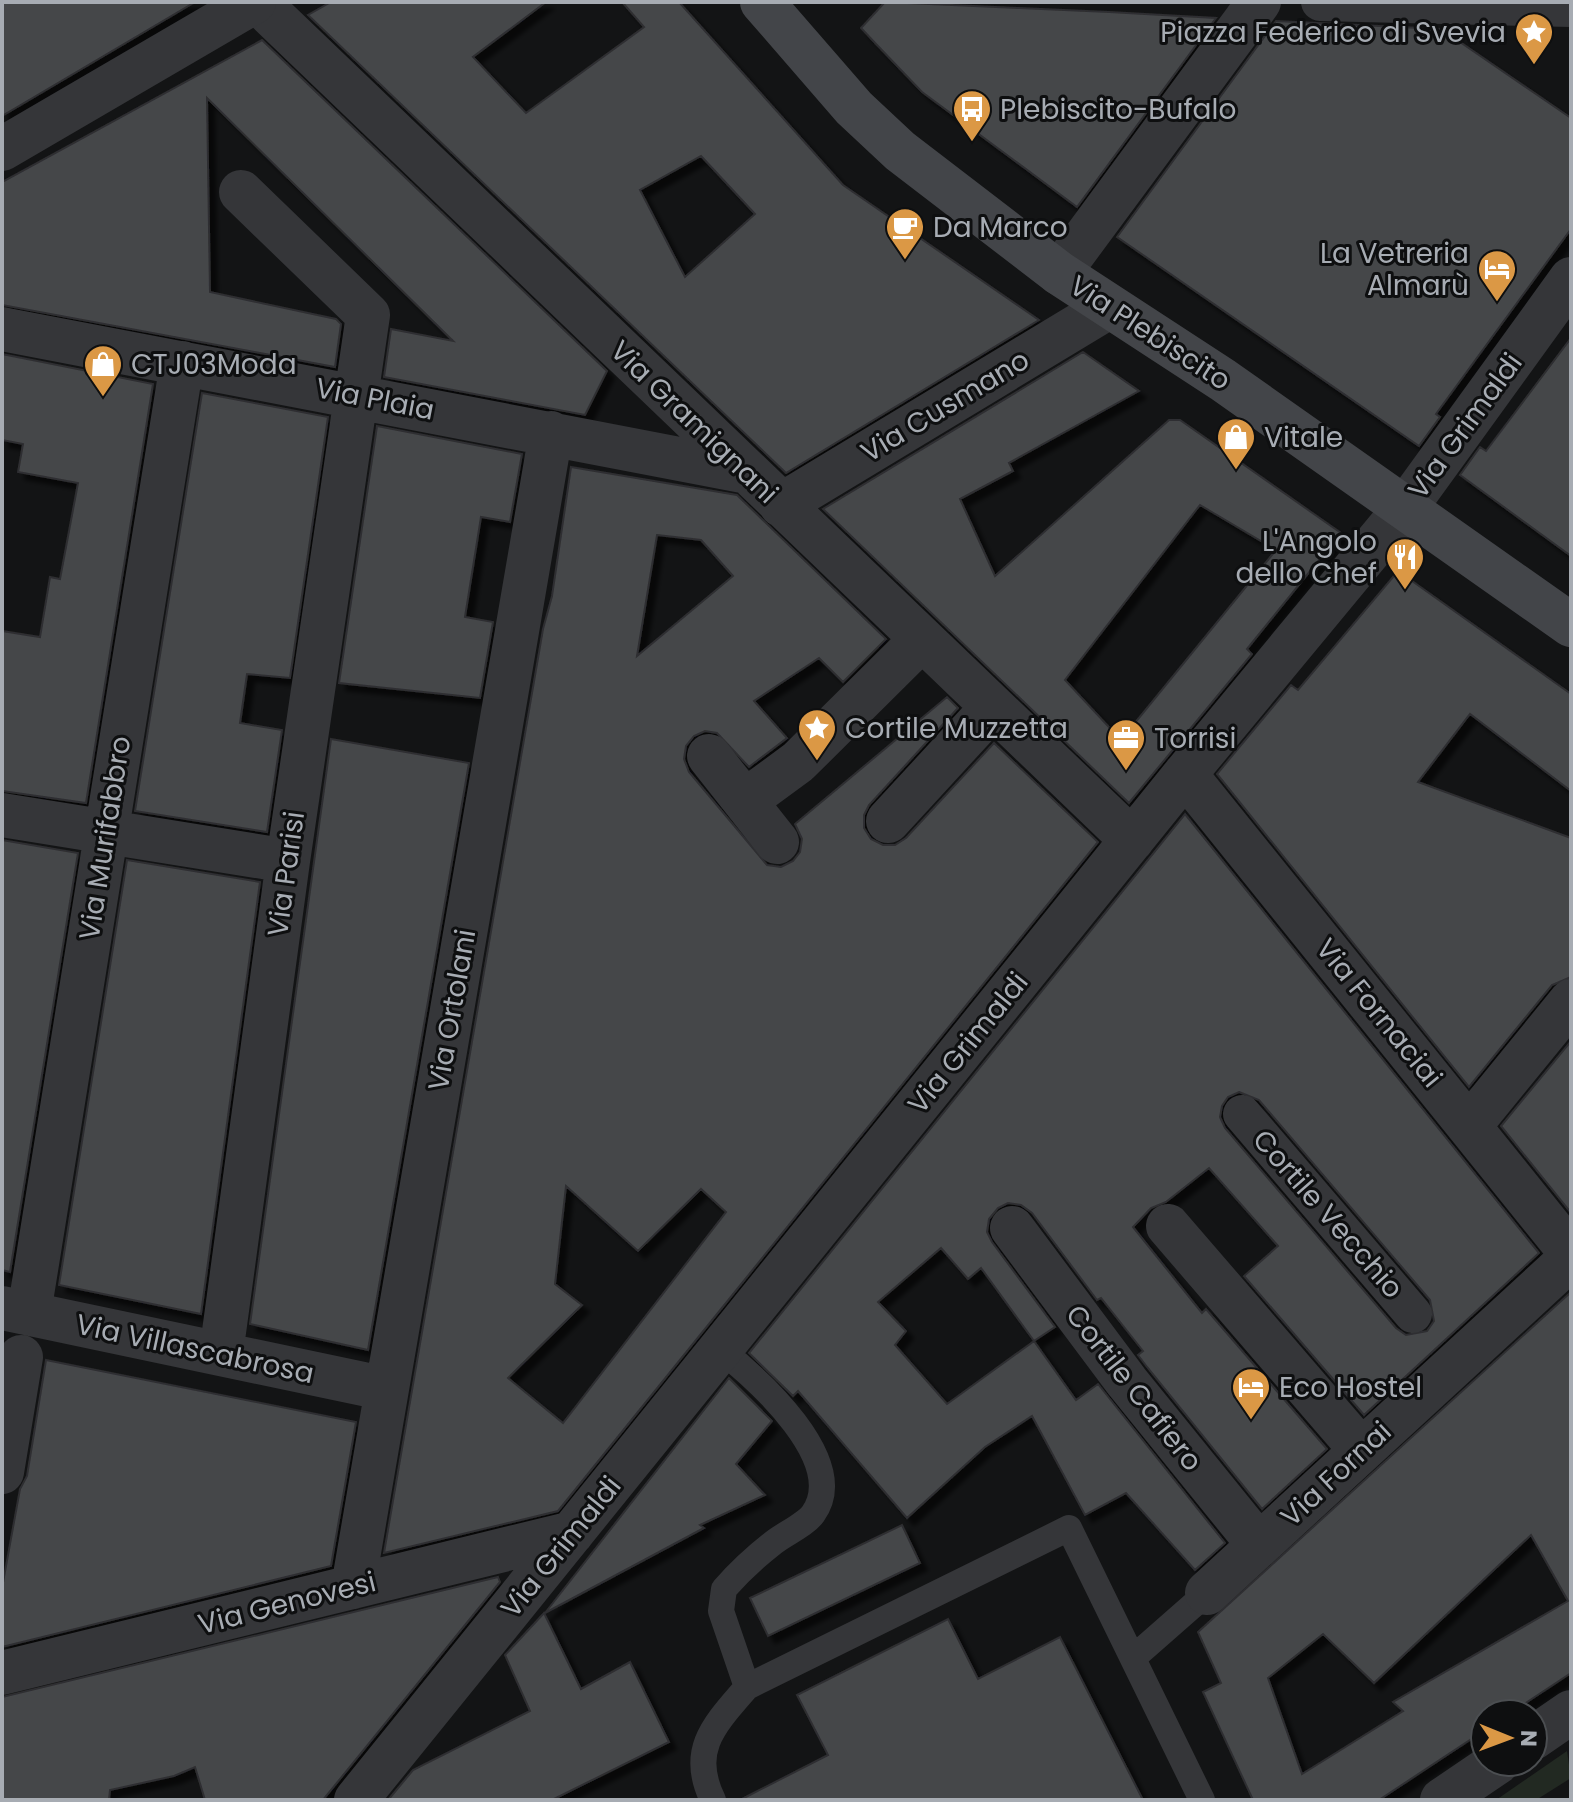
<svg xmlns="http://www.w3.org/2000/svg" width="1573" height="1802" viewBox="0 0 1573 1802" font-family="Poppins,sans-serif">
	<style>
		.green { fill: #222922 }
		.building { fill: #45474a; stroke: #2e2e30; stroke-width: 2; fill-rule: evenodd; filter: url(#shadow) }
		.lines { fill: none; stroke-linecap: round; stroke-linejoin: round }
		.service { stroke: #353639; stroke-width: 26 }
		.pedestrian { stroke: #353639; stroke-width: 38 }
		.minor { stroke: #353639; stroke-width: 44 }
		.tertiary { stroke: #353639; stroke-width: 44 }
		.secondary { stroke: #434549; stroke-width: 44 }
		.labels { text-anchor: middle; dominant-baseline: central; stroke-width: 6; stroke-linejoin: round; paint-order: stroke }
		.poi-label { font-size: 28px; fill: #a7acb3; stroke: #0e0f10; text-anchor: start }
		.street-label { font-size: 28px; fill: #a7acb3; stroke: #0e0f10 }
	</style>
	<defs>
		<filter id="shadow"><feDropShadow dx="7" dy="7" stdDeviation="2" flood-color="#0009"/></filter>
	</defs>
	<rect width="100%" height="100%" fill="#131415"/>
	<!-- green -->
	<path class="green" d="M 1567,1751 L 1571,1778 L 1536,1800 L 1496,1800 Z"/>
	<!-- building -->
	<path class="building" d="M 2,2 L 195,2 L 2,116 Z
		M 331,2 L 546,2 L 473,57 L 526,113 L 644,27 L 622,2 L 679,2 L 843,185 L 1039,320 L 786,473 L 308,15 ZM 701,156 L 755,214 L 685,277 L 640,190 Z
		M 885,2 L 1109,12 L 1216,18 L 1077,207 L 922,92 L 876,44 L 861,28 Z
		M 1276,21 L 1441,29 L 1571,118 L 1571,229 L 1436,414 L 1440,417 L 1419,446 L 1117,237 Z
		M 262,40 L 607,371 L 585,415 L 384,377 L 391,329 L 453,341 L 207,98 L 210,292 L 336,319 L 341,324 L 335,367 L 2,305 L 2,182 Z
		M 1571,338 L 1571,556 L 1460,475 L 1480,447 L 1486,451 Z
		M 1083,352 L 1139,391 L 1009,463 L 1013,471 L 960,499 L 995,576 L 1169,420 L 1180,420 L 1341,533 L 1247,649 L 1252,654 L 1129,803 L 823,509 ZM 1200,505 L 1276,550 L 1121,740 L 1065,680 Z
		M 2,354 L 153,384 L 86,803 L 2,791 L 2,631 L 40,637 L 50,577 L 60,579 L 78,483 L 18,472 L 23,444 L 2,440 Z
		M 202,393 L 328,417 L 290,678 L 247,674 L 240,723 L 282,730 L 267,832 L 135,811 Z
		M 377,426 L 522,454 L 510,522 L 481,517 L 465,617 L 493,622 L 480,698 L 339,683 Z
		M 571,467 L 737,495 L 886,639 L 843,682 L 819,658 L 754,701 L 787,738 L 749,767 L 717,733 L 705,731 L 694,736 L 686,746 L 684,759 L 689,772 L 767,865 L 781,867 L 793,861 L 800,852 L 802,839 L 795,824 L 947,697 L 958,708 L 869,805 L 864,815 L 864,828 L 871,839 L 883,845 L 895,845 L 906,838 L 994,743 L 1098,842 L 558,1511 L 384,1553 L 543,629 L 552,596 ZM 657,535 L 701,540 L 733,576 L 637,656 ZM 566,1186 L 638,1251 L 701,1189 L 726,1212 L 563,1423 L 508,1378 L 582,1305 L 555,1284 Z
		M 1398,571 L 1571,694 L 1571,791 L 1470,714 L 1418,782 L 1571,838 L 1571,977 L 1552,985 L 1469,1087 L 1217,774 L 1291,685 L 1298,690 Z
		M 331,739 L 469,763 L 368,1350 L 250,1324 Z
		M 1185,814 L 1539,1253 L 1364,1415 L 1244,1276 L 1278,1246 L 1209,1168 L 1166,1202 L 1151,1208 L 1133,1227 L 1202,1313 L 1206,1309 L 1327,1449 L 1262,1509 L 1147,1367 L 1138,1355 L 1143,1351 L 1101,1298 L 1097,1300 L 1032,1213 L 1021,1205 L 1008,1203 L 998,1208 L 989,1219 L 987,1232 L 992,1242 L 1055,1327 L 1034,1341 L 1076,1400 L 1098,1384 L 1225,1543 L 1195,1570 L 1126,1493 L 1085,1515 L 1032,1416 L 985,1447 L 907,1518 L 798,1391 L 793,1396 L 749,1353 ZM 1239,1092 L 1259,1100 L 1430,1300 L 1434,1321 L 1427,1331 L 1406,1335 L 1396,1328 L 1225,1128 L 1220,1117 L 1222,1106 L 1228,1097 ZM 941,1248 L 968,1279 L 981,1268 L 1034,1341 L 947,1404 L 895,1345 L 906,1331 L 878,1302 Z
		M 2,840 L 78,853 L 10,1272 L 2,1270 Z
		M 127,860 L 260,882 L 201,1314 L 59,1285 Z
		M 1571,1041 L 1571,1213 L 1501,1126 Z
		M 1571,1292 L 1571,1673 L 1509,1714 L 1485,1714 L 1485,1730 L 1379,1800 L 1253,1800 L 1203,1692 L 1221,1683 L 1198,1632 ZM 1531,1535 L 1568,1601 L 1393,1702 L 1403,1711 L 1302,1774 L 1268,1678 L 1323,1634 L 1374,1683 Z
		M 46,1360 L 356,1422 L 331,1566 L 2,1647 L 2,1588 L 20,1489 L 27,1476 Z
		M 729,1378 L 772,1421 L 736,1464 L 765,1495 L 700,1525 L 704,1528 L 545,1613 Z
		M 902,1525 L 920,1563 L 768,1636 L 750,1598 Z
		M 498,1577 L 500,1582 L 323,1800 L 205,1800 L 195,1767 L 174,1776 L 110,1790 L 109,1800 L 2,1800 L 2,1697 Z
		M 544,1613 L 581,1689 L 630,1662 L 669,1742 L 552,1800 L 388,1800 L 413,1770 L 530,1711 L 505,1655 Z
		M 948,1619 L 978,1679 L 1060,1637 L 1143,1800 L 740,1800 L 828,1755 L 797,1695 Z"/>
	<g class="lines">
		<!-- service -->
		<path class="service" d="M 721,1350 C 756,1378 851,1461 813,1514 C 805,1525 784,1534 773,1543 C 755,1557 739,1572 724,1589 L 721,1611 L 747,1687
			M 1133,1658 L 1207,1593
			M 713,1800 C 688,1750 715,1724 747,1687 L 1069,1528 L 1202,1800"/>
		<!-- pedestrian -->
		<path class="pedestrian" d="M 1320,2 L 1571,8
			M 1242,1114 L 1413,1314"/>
		<!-- minor -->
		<path class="minor" d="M 258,2 L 1132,840
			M 1059,273 L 1259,2
			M 2,329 L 747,472
			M 781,505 L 1109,307
			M 709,756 L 777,842
			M 1185,774 L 1571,1253
			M 745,801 L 798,762 L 921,640
			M 2,815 L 288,861
			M 888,821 L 992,708
			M 1470,1125 L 1571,1001
			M 1168,1226 L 1361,1450
			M 1012,1228 L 1127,1382 L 1259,1545
			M 2,1308 L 387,1389
			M 29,1313 L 182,363
			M 221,1354 L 288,861 L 368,315 L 241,192
			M 2,1472 L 21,1357
			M 353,1587 L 551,433
			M 1207,1593 L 1571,1258
			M 2,1673 L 572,1533
			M 1533,1738 L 1571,1712
			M 356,1800 L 1185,774 L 1406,507 L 1571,279
			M 1442,1800 L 1498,1762"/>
		<!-- tertiary -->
		<path class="tertiary" d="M 2,149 L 254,2"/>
		<!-- secondary -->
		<path class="secondary" d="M 762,2 L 854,108 L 900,151 L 1059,273 L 1223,380 L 1571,625"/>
	</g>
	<!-- icons -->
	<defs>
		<symbol id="sight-pin" viewBox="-11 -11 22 30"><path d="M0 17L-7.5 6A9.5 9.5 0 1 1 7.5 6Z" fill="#db9845" stroke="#0e0f10"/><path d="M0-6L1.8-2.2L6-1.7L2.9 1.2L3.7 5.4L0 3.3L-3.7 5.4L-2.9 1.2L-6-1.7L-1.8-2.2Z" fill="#fff"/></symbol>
		<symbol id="bus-pin" viewBox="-11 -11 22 30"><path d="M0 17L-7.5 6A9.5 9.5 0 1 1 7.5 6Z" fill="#db9845" stroke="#0e0f10"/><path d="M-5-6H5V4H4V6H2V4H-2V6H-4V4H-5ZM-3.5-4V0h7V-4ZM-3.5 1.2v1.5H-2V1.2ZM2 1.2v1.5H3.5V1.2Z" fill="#fff"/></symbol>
		<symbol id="cafe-pin" viewBox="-11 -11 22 30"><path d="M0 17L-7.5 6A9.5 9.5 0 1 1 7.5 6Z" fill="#db9845" stroke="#0e0f10"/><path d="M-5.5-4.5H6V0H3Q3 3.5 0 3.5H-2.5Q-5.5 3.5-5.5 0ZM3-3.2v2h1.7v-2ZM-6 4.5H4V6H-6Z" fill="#fff"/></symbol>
		<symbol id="hotel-pin" viewBox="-11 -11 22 30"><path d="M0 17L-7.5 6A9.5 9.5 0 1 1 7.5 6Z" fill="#db9845" stroke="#0e0f10"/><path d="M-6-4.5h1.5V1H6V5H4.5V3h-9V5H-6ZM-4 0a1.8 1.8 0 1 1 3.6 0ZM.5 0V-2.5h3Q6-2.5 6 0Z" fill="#fff"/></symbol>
		<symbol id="shop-pin" viewBox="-11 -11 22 30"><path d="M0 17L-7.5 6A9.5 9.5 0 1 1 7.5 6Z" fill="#db9845" stroke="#0e0f10"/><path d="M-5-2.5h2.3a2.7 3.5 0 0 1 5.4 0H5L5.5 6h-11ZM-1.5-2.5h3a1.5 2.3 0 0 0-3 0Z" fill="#fff"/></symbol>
		<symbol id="restaurant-pin" viewBox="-11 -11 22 30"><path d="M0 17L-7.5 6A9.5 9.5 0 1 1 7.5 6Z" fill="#db9845" stroke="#0e0f10"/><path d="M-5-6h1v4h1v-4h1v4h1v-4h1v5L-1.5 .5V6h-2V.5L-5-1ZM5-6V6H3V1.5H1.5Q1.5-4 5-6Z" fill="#fff"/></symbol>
		<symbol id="office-pin" viewBox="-11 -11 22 30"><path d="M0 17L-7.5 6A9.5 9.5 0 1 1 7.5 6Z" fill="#db9845" stroke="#0e0f10"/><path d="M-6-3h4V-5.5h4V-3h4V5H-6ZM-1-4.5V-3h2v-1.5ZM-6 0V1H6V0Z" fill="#fff"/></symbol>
	</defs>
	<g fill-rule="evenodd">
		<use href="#sight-pin" x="1512" y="10" width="44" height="60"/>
		<use href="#bus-pin" x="950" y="87" width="44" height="60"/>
		<use href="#cafe-pin" x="883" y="205" width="44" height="60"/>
		<use href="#hotel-pin" x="1475" y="247" width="44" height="60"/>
		<use href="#shop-pin" x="81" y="342" width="44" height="60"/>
		<use href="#shop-pin" x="1214" y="415" width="44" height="60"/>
		<use href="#restaurant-pin" x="1383" y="535" width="44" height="60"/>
		<use href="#sight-pin" x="795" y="706" width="44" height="60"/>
		<use href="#office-pin" x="1104" y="716" width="44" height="60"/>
		<use href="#hotel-pin" x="1229" y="1365" width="44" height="60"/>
	</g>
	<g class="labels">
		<!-- poi labels -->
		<g class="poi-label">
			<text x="1506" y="32" text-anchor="end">Piazza Federico di Svevia</text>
			<text x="1000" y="109">Plebiscito-Bufalo</text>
			<text x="933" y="227">Da Marco</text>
			<text x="1469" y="253" text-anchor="end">La Vetreria<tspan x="1469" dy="32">Almarù</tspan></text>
			<text x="131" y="364">CTJ03Moda</text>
			<text x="1264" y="437">Vitale</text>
			<text x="1377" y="541" text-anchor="end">L'Angolo<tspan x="1377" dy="32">dello Chef</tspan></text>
			<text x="845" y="728">Cortile Muzzetta</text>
			<text x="1154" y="738">Torrisi</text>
			<text x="1279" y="1387">Eco Hostel</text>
		</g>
		<!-- street labels -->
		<g class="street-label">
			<text transform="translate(1150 333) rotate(33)">Via Plebiscito</text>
			<text transform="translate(375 399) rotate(11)">Via Plaia</text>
			<text transform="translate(945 406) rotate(-31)">Via Cusmano</text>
			<text transform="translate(694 422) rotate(44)">Via Gramignani</text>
			<text transform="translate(1465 426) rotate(-54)">Via Grimaldi</text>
			<text transform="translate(105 838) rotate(-81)">Via Murifabbro</text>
			<text transform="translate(286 874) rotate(-82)">Via Parisi</text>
			<text transform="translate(452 1010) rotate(-80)">Via Ortolani</text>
			<text transform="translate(1379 1013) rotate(51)">Via Fornaciai</text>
			<text transform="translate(968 1043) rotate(-51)">Via Grimaldi</text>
			<text transform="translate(1328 1214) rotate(49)">Cortile Vecchio</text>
			<text transform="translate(195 1349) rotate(12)">Via Villascabrosa</text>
			<text transform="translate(1134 1388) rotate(52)">Cortile Cafiero</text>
			<text transform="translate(1336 1474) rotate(-43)">Via Fornai</text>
			<text transform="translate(561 1547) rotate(-51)">Via Grimaldi</text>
			<text transform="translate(287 1603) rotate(-14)">Via Genovesi</text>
		</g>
	</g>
	<!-- border -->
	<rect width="1573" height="1802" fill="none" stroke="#a7acb3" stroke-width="8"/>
	<!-- north arrow -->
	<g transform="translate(1509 1738) rotate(91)"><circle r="38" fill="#0e0f10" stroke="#4b4e51" stroke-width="2"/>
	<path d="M0-6L14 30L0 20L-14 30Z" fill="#db9845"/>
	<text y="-12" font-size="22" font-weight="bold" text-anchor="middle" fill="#a7acb3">N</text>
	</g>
</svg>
